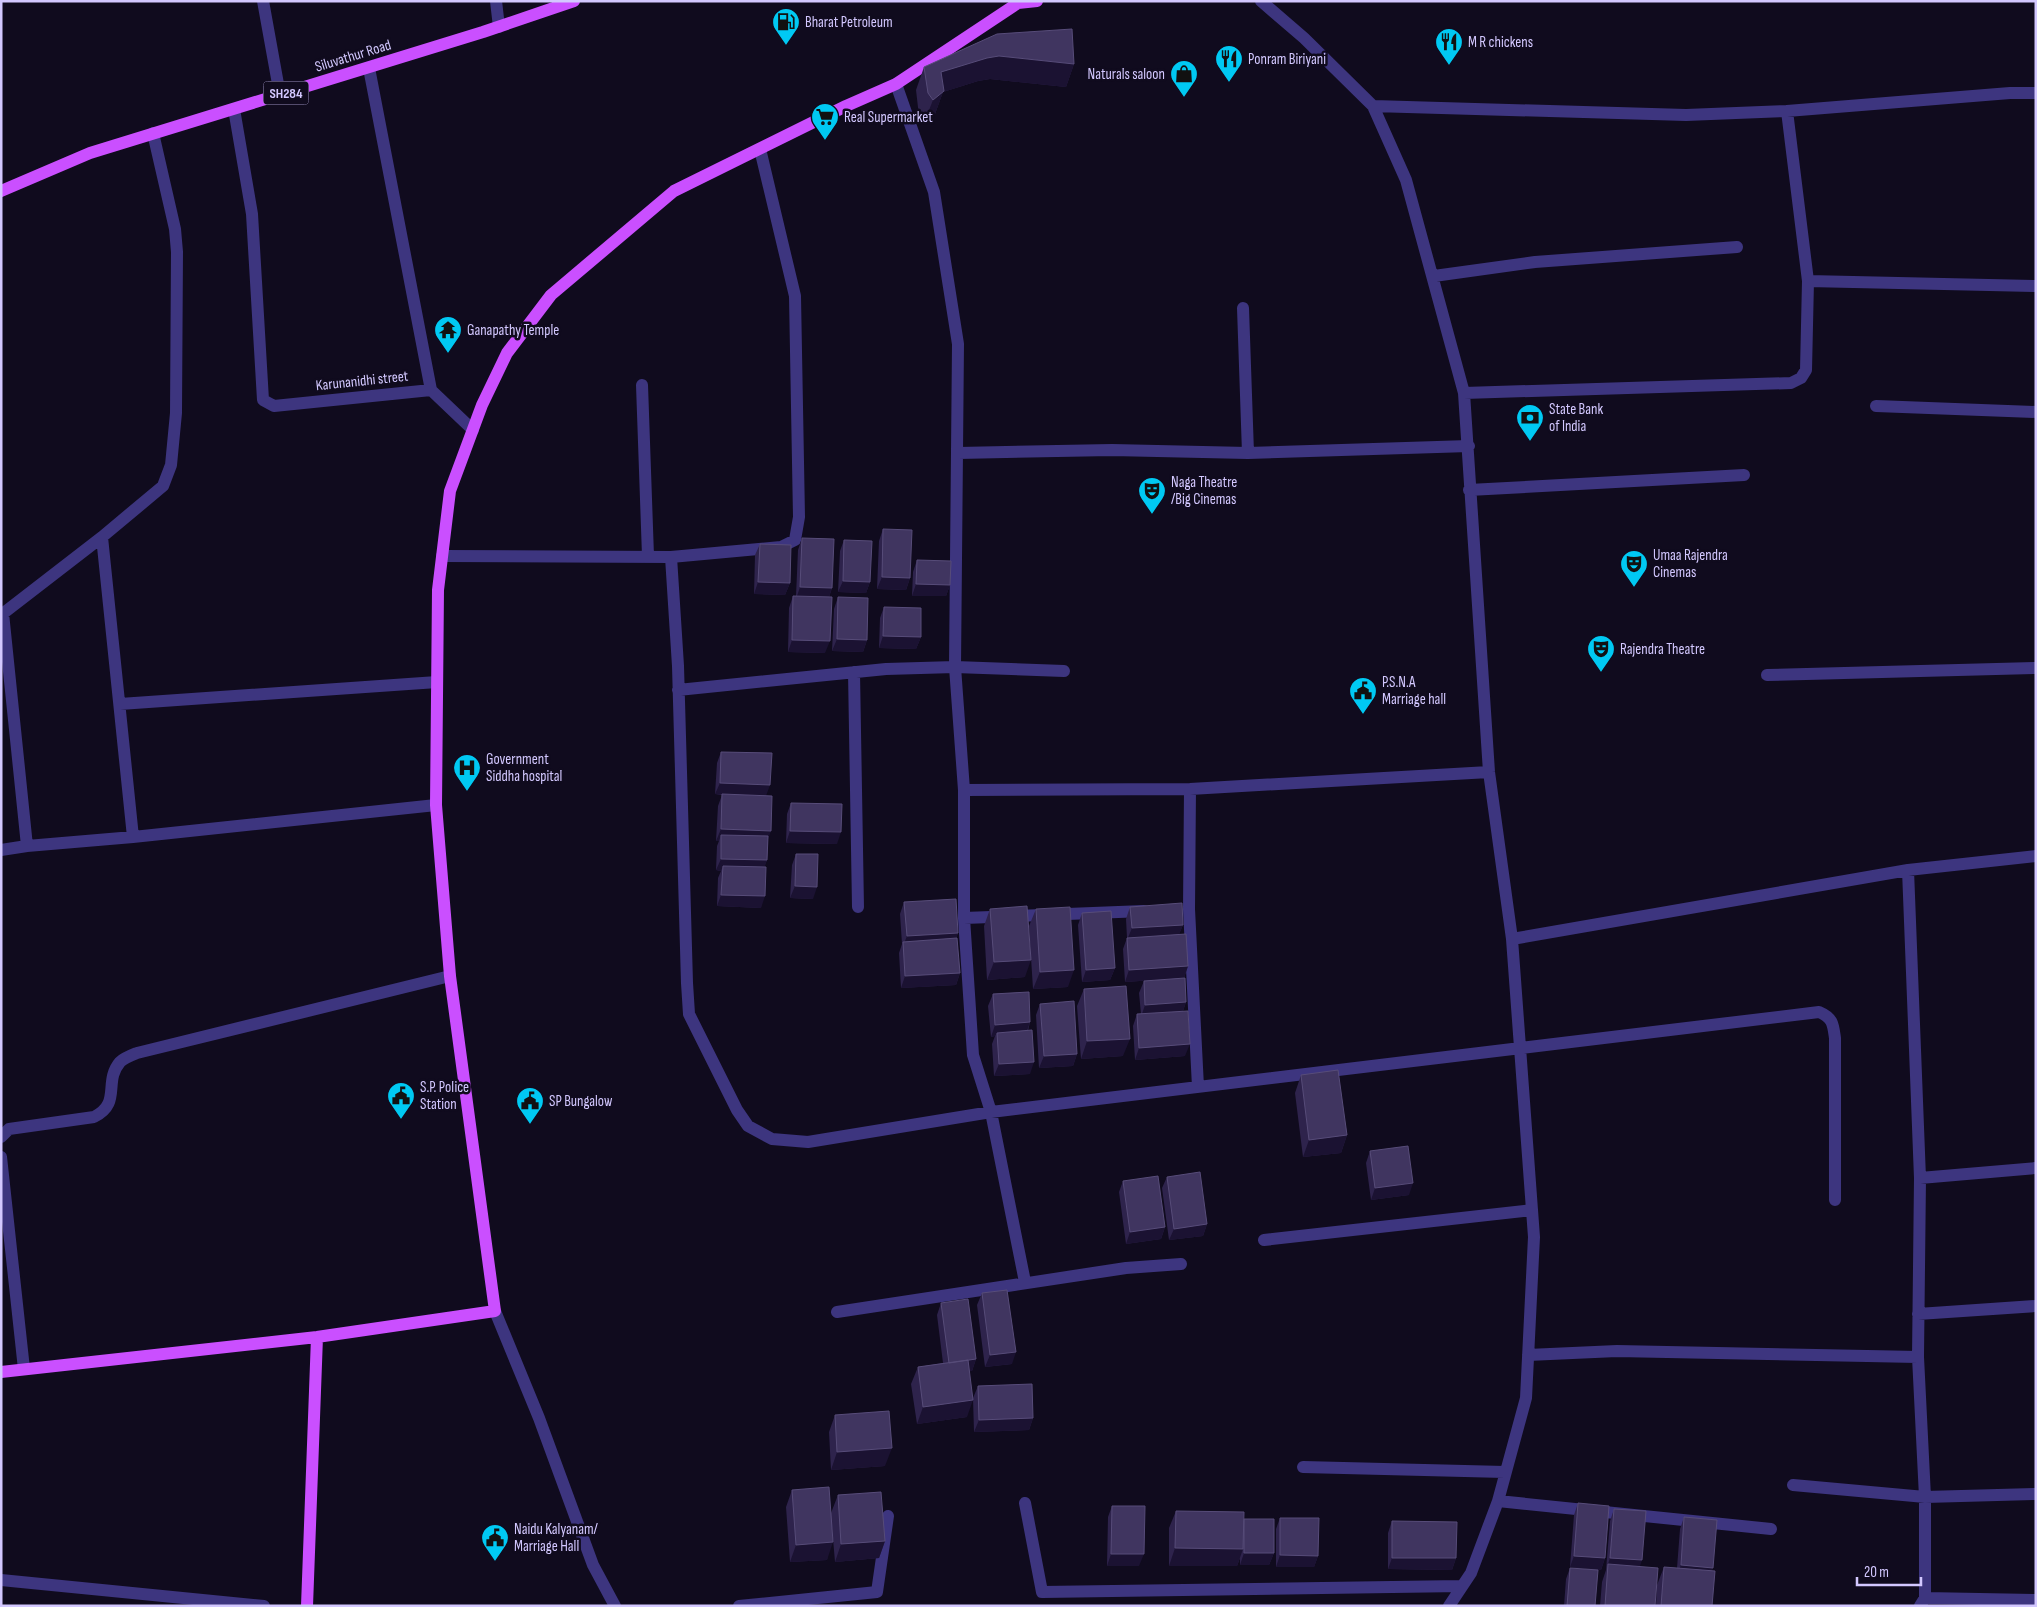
<svg xmlns="http://www.w3.org/2000/svg" width="2037" height="1607" viewBox="0 0 2037 1607" font-family="'Sofia Sans Condensed',sans-serif">
	<style>
		.lines { fill: none; stroke-linecap: round; stroke-linejoin: round }
		.minor { stroke: #3d357f; stroke-width: 12 }
		.major { stroke: #ca4fff; stroke-width: 12 }
		.wall { fill: #2e234c }
		.shaded-wall { fill: #1b1232 }
		.building { fill: #403560; stroke: #574c79 }
		.labels { text-anchor: middle; dominant-baseline: central; stroke-width: 5; stroke-linejoin: round; paint-order: stroke }
		.shield { fill: #100b1e; stroke: #988fbc; stroke-width: 1 }
		.shield-label { font-size: 14px; font-weight: bold; fill: #d3c8ff }
		.poi-label { font-size: 15px; fill: #d3c8ff; stroke: #100b1e; text-anchor: start }
		.street-label { font-size: 15px; fill: #d3c8ff; stroke: #100b1e }
	</style>
	<rect width="100%" height="100%" fill="#100b1e"/>
	<g class="lines">
		<!-- minor -->
		<path class="minor" d="M 263,1 L 280,95
			M 496,1 L 499,27
			M 1261,1 L 1304,38 L 1373,106 L 1406,180 L 1464,393 L 1489,772 L 1512,939 L 1534,1237 L 1526,1398 L 1498,1501 L 1471,1573 L 1449,1606
			M 896,84 L 934,192 L 958,344 L 955,667 L 964,790 L 964,918 L 973,1055 L 991,1112 L 1025,1282
			M 1373,106 L 1686,115 L 1787,111 L 2010,93 L 2036,93
			M 234,109 L 252,214 L 263,400 L 274,406 L 431,390 L 369,68
			M 1434,276 L 1535,262 L 1737,247
			M 1808,281 L 2036,286
			M 1243,308 L 1248,453
			M 642,385 L 648,556
			M 431,390 L 473,430
			M 1464,393 L 1791,383 L 1801,378 L 1806,370 L 1808,281 L 1787,111
			M 1876,406 L 2036,412
			M 958,453 L 1112,450 L 1248,453 L 1469,446
			M 1469,490 L 1744,475
			M 102,537 L 133,837
			M 442,556 L 671,557 L 781,547 L 795,540 L 799,517 L 795,296 L 760,149
			M 671,557 L 678,666 L 687,983 L 689,1014 L 737,1110 L 748,1126 L 772,1139 L 808,1142 L 991,1112 L 1819,1012 C 1833,1018 1833,1024 1835,1038 L 1835,1200
			M 3,613 L 27,846
			M 1,615 L 102,537 L 163,486 L 171,465 L 176,413 L 177,252 L 175,229 L 153,133
			M 854,672 L 858,907
			M 1767,675 L 2036,668
			M 678,690 L 886,669 L 955,667 L 1064,671
			M 120,704 L 437,682
			M 1190,789 L 1189,909 L 1198,1087
			M 964,790 L 1190,789 L 1489,772
			M 1,850 L 27,846 L 133,837 L 436,805
			M 1908,870 L 1920,1178 L 1918,1357 L 1925,1497 L 1925,1598 L 1920,1606
			M 964,918 L 1144,911
			M 1512,939 L 1908,870 L 2036,856
			M 1,1137 L 9,1129 L 94,1117 C 122,1103 103,1082 120,1062 C 124,1058 132,1055 137,1053 L 450,976
			M 1,1157 L 24,1369
			M 1920,1178 L 2036,1168
			M 1264,1240 L 1532,1210
			M 495,1311 L 539,1418 L 593,1565 L 615,1606
			M 837,1312 L 1126,1268 L 1181,1264
			M 1918,1314 L 2036,1306
			M 1528,1355 L 1617,1351 L 1918,1357
			M 1303,1467 L 1505,1472
			M 1793,1485 L 1925,1497 L 2036,1494
			M 1498,1501 L 1771,1529
			M 1025,1503 L 1042,1592 L 1462,1586
			M 1,1580 L 264,1606
			M 1925,1598 L 2036,1600
			M 739,1606 L 877,1592 L 888,1516"/>
		<!-- major -->
		<path class="major" d="M 1016,1 L 1018,3 L 1037,1
			M 1,191 L 90,153 L 483,32 L 574,1
			M 1,1372 L 317,1337 L 495,1311 L 450,976 L 436,805 L 438,590 L 450,491 L 482,405 L 507,353 L 551,295 L 674,191 L 846,106 L 896,84 L 1018,3
			M 307,1606 L 317,1337"/>
	</g>
	<!-- wall -->
	<path class="wall" d="M 1074,64 L 1066,87 L 990,79 L 978,81 L 943,92 L 935,114 L 924,123 L 919,116 L 916,90 L 924,67 Z
		M 883,529 L 910,578 L 906,590 L 877,589 L 879,541 Z
		M 802,538 L 832,588 L 829,597 L 825,653 L 788,652 L 789,608 L 793,596 L 796,596 L 798,550 Z
		M 844,540 L 870,582 L 866,593 L 838,592 L 840,551 Z
		M 760,544 L 790,583 L 785,595 L 754,594 L 755,555 Z
		M 917,560 L 950,585 L 946,596 L 912,596 L 913,572 Z
		M 838,597 L 867,640 L 863,652 L 832,651 L 834,609 Z
		M 884,607 L 921,637 L 916,649 L 879,648 L 880,618 Z
		M 721,752 L 766,795 L 768,839 L 767,860 L 764,867 L 761,908 L 717,906 L 718,878 L 721,871 L 716,870 L 717,846 L 719,841 L 716,841 L 718,806 L 722,795 L 715,794 L 717,763 Z
		M 791,803 L 837,844 L 786,843 L 787,814 Z
		M 796,854 L 813,899 L 790,898 L 792,865 Z
		M 904,902 L 958,933 L 956,938 L 960,973 L 956,985 L 901,988 L 899,953 L 902,944 L 900,914 Z
		M 1130,907 L 1183,925 L 1179,934 L 1188,966 L 1184,978 L 1125,982 L 1123,949 L 1127,938 L 1126,919 Z
		M 990,909 L 1025,977 L 987,980 L 984,926 Z
		M 1036,909 L 1068,987 L 1033,989 L 1029,926 Z
		M 1082,913 L 1115,968 L 1110,980 L 1082,982 L 1078,925 Z
		M 1144,981 L 1186,1002 L 1183,1011 L 1185,1056 L 1135,1060 L 1133,1026 L 1137,1014 L 1141,1014 L 1139,993 Z
		M 1084,989 L 1123,1056 L 1081,1059 L 1077,1006 Z
		M 993,994 L 1030,1022 L 1028,1031 L 1030,1074 L 994,1076 L 992,1044 L 995,1036 L 991,1037 L 988,1006 Z
		M 1040,1004 L 1077,1054 L 1073,1066 L 1039,1068 L 1036,1015 Z
		M 1301,1075 L 1347,1135 L 1341,1153 L 1303,1157 L 1295,1093 Z
		M 1370,1151 L 1409,1195 L 1371,1200 L 1366,1163 Z
		M 1167,1177 L 1207,1224 L 1203,1236 L 1169,1240 L 1162,1188 Z
		M 1123,1181 L 1165,1227 L 1161,1239 L 1126,1244 L 1119,1192 Z
		M 982,1293 L 1012,1364 L 985,1367 L 977,1305 Z
		M 941,1303 L 976,1359 L 972,1371 L 969,1371 L 967,1417 L 917,1424 L 911,1384 L 918,1367 L 943,1363 L 937,1315 Z
		M 978,1386 L 1033,1418 L 1029,1430 L 974,1432 L 973,1398 Z
		M 835,1415 L 885,1466 L 831,1470 L 829,1432 Z
		M 792,1490 L 831,1513 L 838,1495 L 885,1541 L 879,1558 L 835,1562 L 832,1527 L 827,1560 L 790,1562 L 786,1507 Z
		M 1578,1503 L 1605,1558 L 1601,1570 L 1570,1567 L 1574,1515 Z
		M 1112,1506 L 1139,1566 L 1107,1566 L 1108,1517 Z
		M 1614,1509 L 1640,1567 L 1655,1606 L 1600,1606 L 1602,1582 L 1606,1570 L 1610,1521 Z
		M 1176,1511 L 1244,1521 L 1244,1519 L 1274,1553 L 1269,1565 L 1240,1565 L 1240,1558 L 1237,1566 L 1169,1566 L 1169,1528 Z
		M 1684,1517 L 1712,1571 L 1712,1606 L 1656,1606 L 1657,1585 L 1664,1567 L 1677,1568 L 1680,1529 Z
		M 1280,1518 L 1318,1556 L 1314,1567 L 1276,1567 L 1276,1529 Z
		M 1392,1521 L 1456,1558 L 1452,1570 L 1388,1569 L 1388,1533 Z
		M 1570,1568 L 1595,1606 L 1564,1606 L 1566,1579 Z"/>
	<!-- shaded-wall -->
	<path class="shaded-wall" d="M 999,56 L 1074,64 L 1066,87 L 990,79 L 978,81 L 943,92 L 935,114 L 924,123 L 933,100 L 941,72 L 987,58 Z
		M 882,577 L 910,578 L 906,590 L 877,589 Z
		M 843,581 L 870,582 L 866,593 L 838,592 Z
		M 758,582 L 790,583 L 785,595 L 754,594 Z
		M 916,584 L 950,585 L 946,596 L 912,596 Z
		M 800,587 L 832,588 L 828,600 L 796,599 Z
		M 883,636 L 921,637 L 916,649 L 879,648 Z
		M 837,639 L 867,640 L 863,652 L 832,651 Z
		M 792,640 L 830,641 L 825,653 L 788,652 Z
		M 720,783 L 770,785 L 766,796 L 715,794 Z
		M 721,829 L 771,831 L 767,842 L 721,835 L 719,841 L 716,841 Z
		M 790,831 L 841,832 L 837,844 L 786,843 Z
		M 721,859 L 767,860 L 763,872 L 723,866 L 721,871 L 716,870 Z
		M 795,886 L 817,887 L 813,899 L 790,898 Z
		M 721,895 L 765,896 L 761,908 L 717,906 Z
		M 1183,925 L 1178,937 L 1127,940 L 1132,928 Z
		M 958,933 L 954,945 L 903,946 L 907,936 Z
		M 1031,960 L 1025,977 L 987,980 L 994,962 Z
		M 1188,966 L 1184,978 L 1125,982 L 1129,970 Z
		M 1115,968 L 1110,980 L 1082,982 L 1086,970 Z
		M 1074,970 L 1068,987 L 1033,989 L 1040,972 Z
		M 960,973 L 956,985 L 901,988 L 905,976 Z
		M 1186,1002 L 1182,1014 L 1141,1017 L 1145,1005 Z
		M 1030,1022 L 1026,1034 L 997,1033 L 995,1036 L 991,1037 L 995,1025 Z
		M 1130,1039 L 1123,1056 L 1081,1059 L 1087,1041 Z
		M 1190,1044 L 1185,1056 L 1135,1060 L 1139,1048 Z
		M 1077,1054 L 1073,1066 L 1039,1068 L 1044,1056 Z
		M 1034,1062 L 1030,1074 L 994,1076 L 999,1064 Z
		M 1347,1135 L 1341,1153 L 1303,1157 L 1309,1140 Z
		M 1413,1183 L 1409,1195 L 1371,1200 L 1375,1188 Z
		M 1207,1224 L 1203,1236 L 1169,1240 L 1174,1229 Z
		M 1165,1227 L 1161,1239 L 1126,1244 L 1130,1232 Z
		M 1016,1352 L 1012,1364 L 985,1367 L 990,1355 Z
		M 976,1359 L 972,1371 L 945,1374 L 949,1363 Z
		M 973,1400 L 967,1417 L 917,1424 L 923,1407 Z
		M 1033,1418 L 1029,1430 L 974,1432 L 979,1420 Z
		M 892,1448 L 885,1466 L 831,1470 L 837,1452 Z
		M 885,1541 L 879,1558 L 835,1562 L 841,1544 Z
		M 833,1542 L 827,1560 L 790,1562 L 796,1545 Z
		M 1175,1548 L 1243,1549 L 1237,1566 L 1169,1566 Z
		M 1244,1553 L 1274,1553 L 1269,1565 L 1240,1565 Z
		M 1111,1554 L 1144,1554 L 1139,1566 L 1107,1566 Z
		M 1280,1555 L 1318,1556 L 1314,1567 L 1276,1567 Z
		M 1574,1556 L 1605,1558 L 1601,1570 L 1570,1567 Z
		M 1392,1558 L 1456,1558 L 1452,1570 L 1388,1569 Z
		M 1610,1558 L 1642,1560 L 1638,1572 L 1608,1564 L 1606,1570 Z
		M 1681,1565 L 1713,1568 L 1709,1579 L 1676,1577 Z"/>
	<!-- building -->
	<path class="building" d="M 1072,29 L 1074,64 L 999,56 L 987,58 L 941,72 L 944,91 L 933,100 L 928,93 L 924,67 L 997,34 Z
		M 883,529 L 912,530 L 910,578 L 882,577 Z
		M 802,538 L 834,539 L 832,588 L 800,587 Z
		M 844,540 L 872,541 L 870,582 L 843,581 Z
		M 760,544 L 791,545 L 790,583 L 758,582 Z
		M 917,560 L 951,561 L 950,585 L 916,584 Z
		M 793,596 L 832,597 L 830,641 L 792,640 Z
		M 838,597 L 868,598 L 867,640 L 837,639 Z
		M 884,607 L 921,608 L 921,637 L 883,636 Z
		M 721,752 L 772,753 L 770,785 L 720,783 Z
		M 722,794 L 772,796 L 771,831 L 721,829 Z
		M 791,803 L 842,804 L 841,832 L 790,831 Z
		M 721,835 L 768,836 L 767,860 L 721,859 Z
		M 796,854 L 818,854 L 817,887 L 795,886 Z
		M 723,866 L 766,867 L 765,896 L 721,895 Z
		M 956,899 L 958,933 L 907,936 L 904,902 Z
		M 1182,903 L 1183,925 L 1132,928 L 1130,907 Z
		M 1027,906 L 1031,960 L 994,962 L 990,909 Z
		M 1070,907 L 1074,970 L 1040,972 L 1036,909 Z
		M 1111,911 L 1115,968 L 1086,970 L 1082,913 Z
		M 1186,934 L 1188,966 L 1129,970 L 1127,938 Z
		M 957,938 L 960,973 L 905,976 L 903,942 Z
		M 1185,978 L 1186,1002 L 1145,1005 L 1144,981 Z
		M 1126,986 L 1130,1039 L 1087,1041 L 1084,989 Z
		M 1029,992 L 1030,1022 L 995,1025 L 993,994 Z
		M 1074,1001 L 1077,1054 L 1044,1056 L 1040,1004 Z
		M 1188,1011 L 1190,1044 L 1139,1048 L 1137,1014 Z
		M 1032,1030 L 1034,1062 L 999,1064 L 997,1033 Z
		M 1338,1070 L 1347,1135 L 1309,1140 L 1301,1075 Z
		M 1408,1146 L 1413,1183 L 1375,1188 L 1370,1151 Z
		M 1200,1172 L 1207,1224 L 1174,1229 L 1167,1177 Z
		M 1158,1176 L 1165,1227 L 1130,1232 L 1123,1181 Z
		M 1007,1290 L 1016,1352 L 990,1355 L 982,1293 Z
		M 968,1299 L 976,1359 L 949,1363 L 941,1303 Z
		M 968,1360 L 973,1400 L 923,1407 L 918,1367 Z
		M 1032,1384 L 1033,1418 L 979,1420 L 978,1386 Z
		M 889,1411 L 892,1448 L 837,1452 L 835,1415 Z
		M 829,1487 L 833,1542 L 796,1545 L 792,1490 Z
		M 881,1492 L 885,1541 L 841,1544 L 838,1495 Z
		M 1578,1503 L 1609,1506 L 1605,1558 L 1574,1556 Z
		M 1112,1506 L 1145,1506 L 1144,1554 L 1111,1554 Z
		M 1614,1509 L 1646,1511 L 1642,1560 L 1610,1558 Z
		M 1176,1511 L 1244,1512 L 1243,1549 L 1175,1548 Z
		M 1684,1517 L 1717,1520 L 1713,1568 L 1681,1565 Z
		M 1280,1518 L 1319,1518 L 1318,1556 L 1280,1555 Z
		M 1244,1519 L 1274,1519 L 1274,1553 L 1244,1553 Z
		M 1392,1521 L 1457,1522 L 1456,1558 L 1392,1558 Z
		M 1608,1564 L 1658,1568 L 1655,1606 L 1605,1606 Z
		M 1664,1567 L 1715,1571 L 1712,1606 L 1661,1606 Z
		M 1570,1568 L 1598,1570 L 1595,1606 L 1567,1606 Z"/>
	<!-- icons -->
	<defs>
		<symbol id="fuel-pin" viewBox="-11 -11 22 30"><path d="M0 17L-7.5 6A9.5 9.5 0 1 1 7.5 6Z" fill="#00c9f3" stroke="#100b1e"/><path d="M-5.5-6h7V0h2V4h1.3V-2.5L3-4.5l.8-.8L6-3V5H2.5V1h-1V6h-7ZM-4.2-4.7v3.2H.2V-4.7Z" fill="#111"/></symbol>
		<symbol id="restaurant-pin" viewBox="-11 -11 22 30"><path d="M0 17L-7.5 6A9.5 9.5 0 1 1 7.5 6Z" fill="#00c9f3" stroke="#100b1e"/><path d="M-5-6h1v4h1v-4h1v4h1v-4h1v5L-1.5 .5V6h-2V.5L-5-1ZM5-6V6H3V1.5H1.5Q1.5-4 5-6Z" fill="#111"/></symbol>
		<symbol id="shop-pin" viewBox="-11 -11 22 30"><path d="M0 17L-7.5 6A9.5 9.5 0 1 1 7.5 6Z" fill="#00c9f3" stroke="#100b1e"/><path d="M-5-2.5h2.3a2.7 3.5 0 0 1 5.4 0H5L5.5 6h-11ZM-1.5-2.5h3a1.5 2.3 0 0 0-3 0Z" fill="#111"/></symbol>
		<symbol id="supermarket-pin" viewBox="-11 -11 22 30"><path d="M0 17L-7.5 6A9.5 9.5 0 1 1 7.5 6Z" fill="#00c9f3" stroke="#100b1e"/><path d="M-6-5.5h2.5l.6 2H6L4.5 2H-2.5L-4.4-4H-6ZM-1.5 3.2a1.3 1.3 0 1 0 .1 0ZM3 3.2a1.3 1.3 0 1 0 .1 0Z" fill="#111"/></symbol>
		<symbol id="temple-pin" viewBox="-11 -11 22 30"><path d="M0 17L-7.5 6A9.5 9.5 0 1 1 7.5 6Z" fill="#00c9f3" stroke="#100b1e"/><path d="M0-6L5-2H3V0L6.5 2.5H4V6H1.5V3h-3V6H-4V2.5H-6.5L-3 0V-2H-5Z" fill="#111"/></symbol>
		<symbol id="bank-pin" viewBox="-11 -11 22 30"><path d="M0 17L-7.5 6A9.5 9.5 0 1 1 7.5 6Z" fill="#00c9f3" stroke="#100b1e"/><path d="M-6-4H6V4H-6ZM0-2.3a2.3 2.3 0 1 0 0 4.6a2.3 2.3 0 1 0 0-4.6Z" fill="#111"/></symbol>
		<symbol id="theatre-pin" viewBox="-11 -11 22 30"><path d="M0 17L-7.5 6A9.5 9.5 0 1 1 7.5 6Z" fill="#00c9f3" stroke="#100b1e"/><path d="M-5-5.5Q0-4 5-5.5V0Q5 5 0 6Q-5 5-5 0ZM-3.3-2.5H-1v1.5H-3.3ZM1-2.5H3.3v1.5H1ZM-2.8 1Q0 5.5 2.8 1Z" fill="#111"/></symbol>
		<symbol id="civic-pin" viewBox="-11 -11 22 30"><path d="M0 17L-7.5 6A9.5 9.5 0 1 1 7.5 6Z" fill="#00c9f3" stroke="#100b1e"/><path d="M-.6-6.5H3V-4.5H.6V-3L4-1V1h2V6H-6V1h2V-1L-.6-3ZM-1.2 2.5V6h2.4V2.5Z" fill="#111"/></symbol>
		<symbol id="hospital-pin" viewBox="-11 -11 22 30"><path d="M0 17L-7.5 6A9.5 9.5 0 1 1 7.5 6Z" fill="#00c9f3" stroke="#100b1e"/><path d="M-5-5h3v3.5h4V-5h3V5h-3V1.5h-4V5h-3Z" fill="#111"/></symbol>
	</defs>
	<g fill-rule="evenodd">
		<use href="#fuel-pin" x="770" y="6" width="32" height="43"/>
		<use href="#restaurant-pin" x="1433" y="26" width="32" height="43"/>
		<use href="#restaurant-pin" x="1213" y="43" width="32" height="43"/>
		<use href="#shop-pin" x="1168" y="58" width="32" height="43"/>
		<use href="#supermarket-pin" x="809" y="101" width="32" height="43"/>
		<use href="#temple-pin" x="432" y="314" width="32" height="43"/>
		<use href="#bank-pin" x="1514" y="402" width="32" height="43"/>
		<use href="#theatre-pin" x="1136" y="475" width="32" height="43"/>
		<use href="#theatre-pin" x="1618" y="548" width="32" height="43"/>
		<use href="#theatre-pin" x="1585" y="633" width="32" height="43"/>
		<use href="#civic-pin" x="1347" y="675" width="32" height="43"/>
		<use href="#hospital-pin" x="451" y="752" width="32" height="43"/>
		<use href="#civic-pin" x="385" y="1080" width="32" height="43"/>
		<use href="#civic-pin" x="514" y="1085" width="32" height="43"/>
		<use href="#civic-pin" x="479" y="1522" width="32" height="43"/>
	</g>
	<g class="labels">
		<!-- shield labels -->
		<rect class="shield" x="263.5" y="81.5" width="45" height="23" rx="4"/>
		<g class="shield-label">
			<text x="286" y="93">SH284</text>
		</g>
		<!-- poi labels -->
		<g class="poi-label">
			<text x="805" y="22">Bharat Petroleum</text>
			<text x="1468" y="42">M R chickens</text>
			<text x="1248" y="59">Ponram Biriyani</text>
			<text x="1165" y="74" text-anchor="end">Naturals saloon</text>
			<text x="844" y="117">Real Supermarket</text>
			<text x="467" y="330">Ganapathy Temple</text>
			<text x="1549" y="409">State Bank<tspan x="1549" dy="17">of India</tspan></text>
			<text x="1171" y="482">Naga Theatre<tspan x="1171" dy="17">/Big Cinemas</tspan></text>
			<text x="1653" y="555">Umaa Rajendra<tspan x="1653" dy="17">Cinemas</tspan></text>
			<text x="1620" y="649">Rajendra Theatre</text>
			<text x="1382" y="682">P.S.N.A<tspan x="1382" dy="17">Marriage hall</tspan></text>
			<text x="486" y="759">Government<tspan x="486" dy="17">Siddha hospital</tspan></text>
			<text x="420" y="1087">S.P. Police<tspan x="420" dy="17">Station</tspan></text>
			<text x="549" y="1101">SP Bungalow</text>
			<text x="514" y="1529">Naidu Kalyanam/<tspan x="514" dy="17">Marriage Hall</tspan></text>
		</g>
		<!-- street labels -->
		<g class="street-label">
			<text transform="translate(353 56) rotate(-17)">Siluvathur Road</text>
			<text transform="translate(362 381) rotate(-6)">Karunanidhi street</text>
		</g>
	</g>
	<!-- border -->
	<rect width="2037" height="1607" fill="none" stroke="#d3c8ff" stroke-width="5"/>
	<!-- scale -->
	<path d="M1857 1577v8h64v-8" fill="none" stroke="#d3c8ff" stroke-width="2.5"/>
	<text x="1864" y="1577" font-size="15" fill="#d3c8ff" stroke="#100b1e" stroke-width="4" paint-order="stroke">20 m</text>
</svg>
